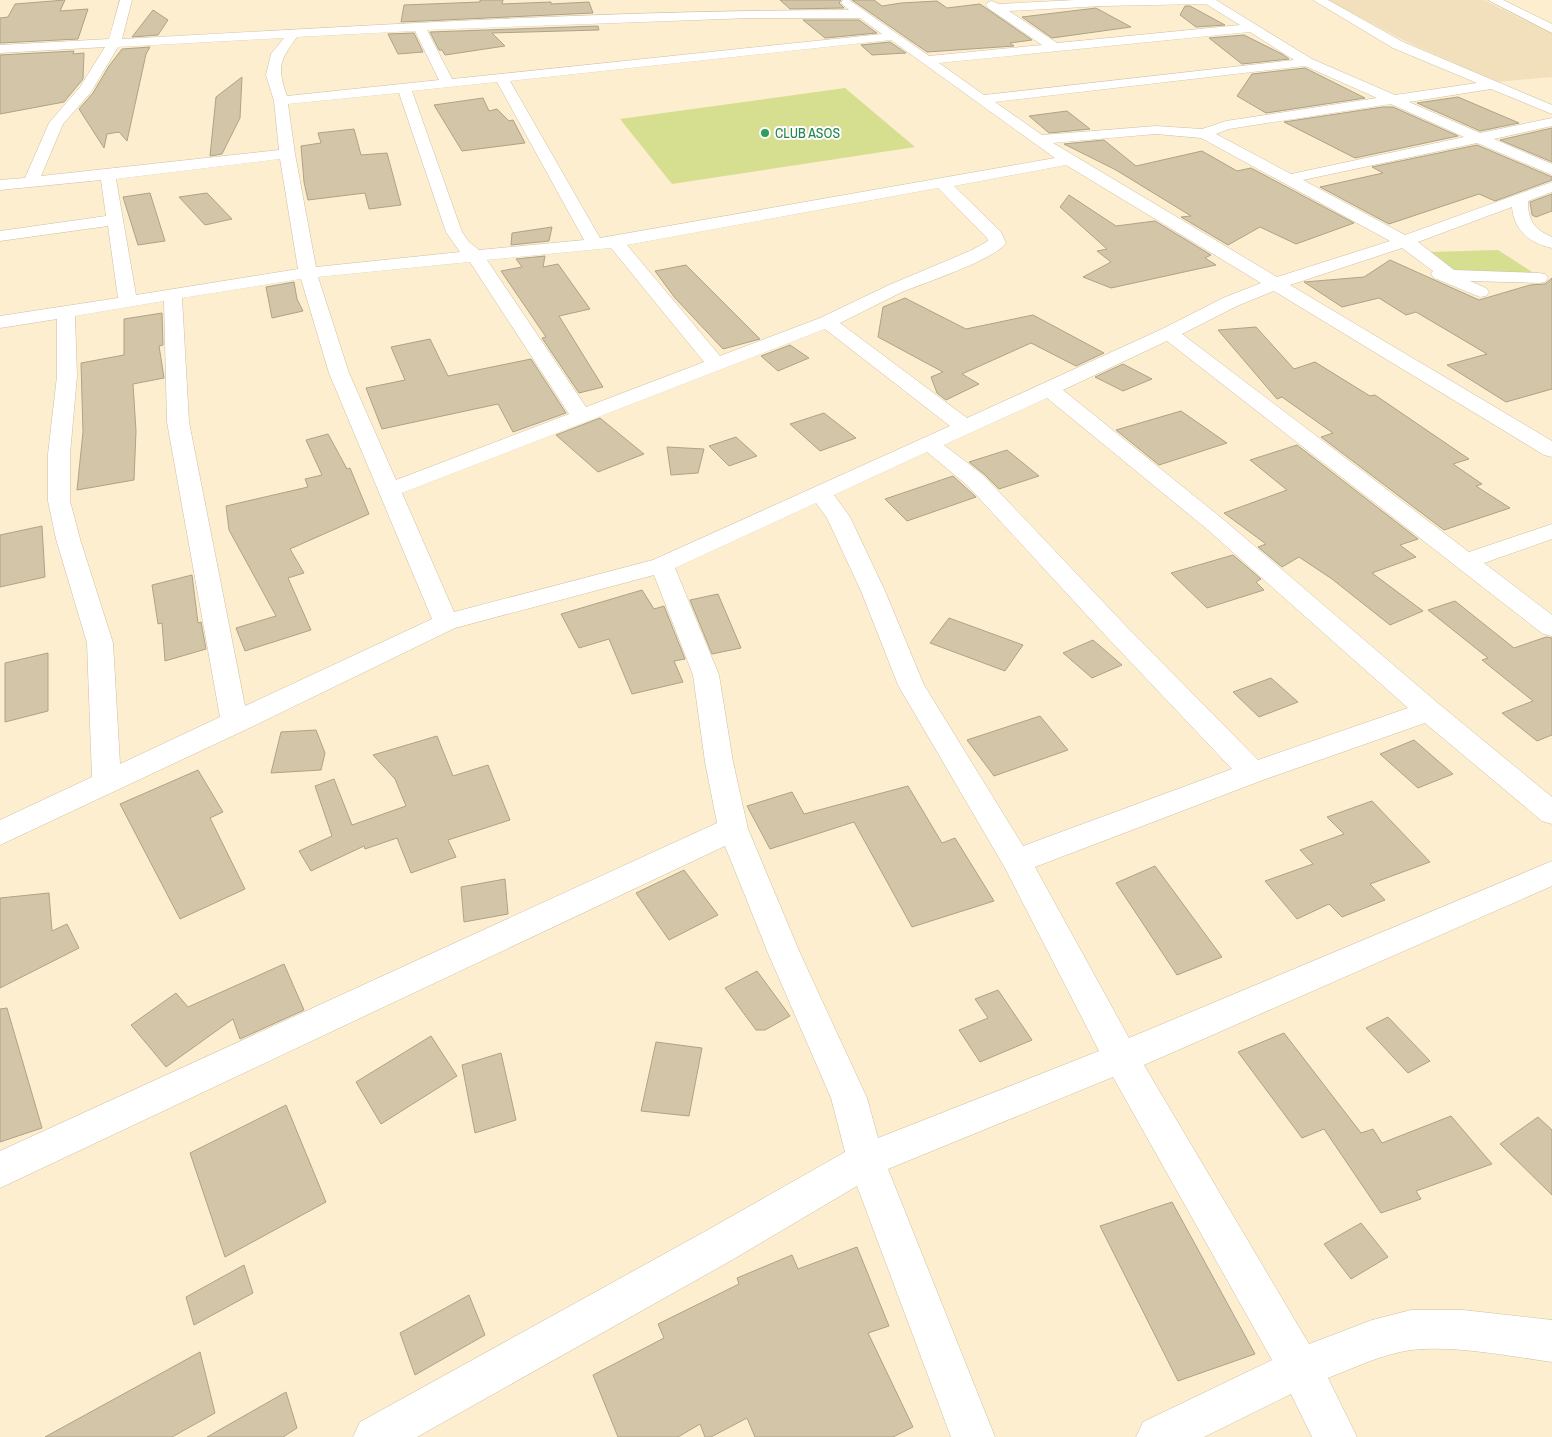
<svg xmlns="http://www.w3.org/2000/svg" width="1552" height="1437" viewBox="0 0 1552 1437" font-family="'Archivo Narrow',sans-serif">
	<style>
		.built { fill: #f2e0bc }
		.green { fill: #d6de90 }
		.building { fill: #d3c5a8; stroke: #b0a286 }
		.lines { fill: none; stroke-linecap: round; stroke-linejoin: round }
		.minor-casing { stroke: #cdbfa2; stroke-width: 1 }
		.minor { fill: #fff; fill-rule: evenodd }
		.leisure-dot { fill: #2e9e5b; stroke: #fff; stroke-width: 2 }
		.labels { text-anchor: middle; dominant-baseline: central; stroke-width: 4; stroke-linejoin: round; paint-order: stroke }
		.far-leisure-label { font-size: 14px; fill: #27864d; stroke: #fff; text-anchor: start }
	</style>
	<rect width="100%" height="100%" fill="#fceecf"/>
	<!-- built -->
	<path class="built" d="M 1327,0 L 1484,0 L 1552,34 L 1552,77 L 1497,82 L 1407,42 Z"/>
	<!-- green -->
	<path class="green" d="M 845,88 L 915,147 L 672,184 L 620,119 Z
		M 1498,250 L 1546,281 L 1455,277 L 1430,252 Z"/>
	<!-- building -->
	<path class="building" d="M 65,0 L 60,11 L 88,9 L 78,39 L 0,43 L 0,18 L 8,17 L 15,4 Z
		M 480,0 L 503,0 L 502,4 L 551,2 L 551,4 L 589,2 L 593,13 L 401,22 L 404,5 L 480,2 Z
		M 780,0 L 841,0 L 839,3 L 844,8 L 790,9 Z
		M 852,0 L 874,0 L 882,6 L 901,3 L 937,1 L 947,8 L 980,4 L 1032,40 L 1010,43 L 1014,46 L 927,52 Z
		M 1185,6 L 1190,6 L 1225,25 L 1196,27 L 1180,15 Z
		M 1096,8 L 1131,27 L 1052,38 L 1022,17 Z
		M 153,10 L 168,20 L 158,35 L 132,37 Z
		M 803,20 L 859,20 L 877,33 L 825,38 Z
		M 598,26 L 599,30 L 492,33 L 505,46 L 445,55 L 442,50 L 439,50 L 430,32 Z
		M 414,33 L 423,52 L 398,54 L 388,34 Z
		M 1244,35 L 1282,54 L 1289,59 L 1242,64 L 1209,38 Z
		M 890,42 L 906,53 L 872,55 L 861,45 Z
		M 150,47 L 146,54 L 127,141 L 119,132 L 107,134 L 104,148 L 79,109 L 93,93 L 109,66 L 122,49 Z
		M 74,51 L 73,54 L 84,53 L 83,79 L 64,102 L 0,114 L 0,55 Z
		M 1305,68 L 1365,98 L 1266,113 L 1237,96 L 1252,74 Z
		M 242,77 L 240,118 L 222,154 L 210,156 L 216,97 Z
		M 1458,97 L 1519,123 L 1480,131 L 1417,103 Z
		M 483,98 L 489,111 L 497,109 L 509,121 L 513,120 L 525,143 L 462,151 L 434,105 Z
		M 1383,107 L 1393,107 L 1458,136 L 1355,158 L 1284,122 Z
		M 1067,111 L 1090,129 L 1049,133 L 1029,116 Z
		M 1552,128 L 1552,162 L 1500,140 Z
		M 354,129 L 361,155 L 387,153 L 401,205 L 369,209 L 365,193 L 308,200 L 304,182 L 301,146 L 321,143 L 318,133 Z
		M 1104,140 L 1136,166 L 1202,151 L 1237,171 L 1251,168 L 1354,223 L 1296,244 L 1260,227 L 1228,245 L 1181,217 L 1191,216 L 1116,170 L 1064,144 Z
		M 1477,145 L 1552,177 L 1552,180 L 1495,201 L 1479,194 L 1389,224 L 1320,187 L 1383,173 L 1372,167 Z
		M 150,193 L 165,241 L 138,245 L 123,197 Z
		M 207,193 L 232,219 L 205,225 L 179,197 Z
		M 1552,194 L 1552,211 L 1536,217 L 1532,215 L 1530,202 Z
		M 1069,195 L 1116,226 L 1155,221 L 1211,255 L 1205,258 L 1216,265 L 1111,288 L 1083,277 L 1111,262 L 1097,251 L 1107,249 L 1060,207 Z
		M 552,227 L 549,241 L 511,245 L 512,233 Z
		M 545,256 L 543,267 L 558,264 L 590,309 L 559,316 L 603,387 L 579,393 L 542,338 L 546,337 L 501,271 L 522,267 L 516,259 Z
		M 1390,260 L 1479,300 L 1530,285 L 1545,284 L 1552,278 L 1552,389 L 1506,402 L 1447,365 L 1487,354 L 1416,312 L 1406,315 L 1379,298 L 1342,307 L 1304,282 L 1364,277 Z
		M 686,265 L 760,339 L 723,349 L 675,298 L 655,271 Z
		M 294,282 L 297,299 L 303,311 L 272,318 L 266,287 Z
		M 905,298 L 966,329 L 1033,315 L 1104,353 L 1076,366 L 1031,343 L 962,374 L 979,384 L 946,400 L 937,393 L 931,377 L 943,372 L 878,337 L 883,307 Z
		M 162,313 L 163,345 L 159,346 L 164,378 L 133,384 L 136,431 L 134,480 L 77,490 L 83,432 L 81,363 L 124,355 L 124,319 Z
		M 1256,327 L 1294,369 L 1315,362 L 1370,396 L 1375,395 L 1469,459 L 1453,464 L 1482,484 L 1476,486 L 1510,508 L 1444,530 L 1321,437 L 1333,433 L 1282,397 L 1277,399 L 1218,330 Z
		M 430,339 L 448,376 L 531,359 L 566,413 L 513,432 L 498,404 L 382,429 L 366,388 L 405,380 L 391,347 Z
		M 790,345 L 809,358 L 778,371 L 761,356 Z
		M 1123,364 L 1152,379 L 1123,391 L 1095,377 Z
		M 1181,411 L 1227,443 L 1159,465 L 1116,430 Z
		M 824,413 L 856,438 L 820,451 L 790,424 Z
		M 600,418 L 644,454 L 598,472 L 556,435 Z
		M 328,434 L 347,469 L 350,468 L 369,514 L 290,549 L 304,573 L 288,578 L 311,630 L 245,651 L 236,628 L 276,616 L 229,530 L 226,506 L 308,487 L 305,479 L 322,475 L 306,440 Z
		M 736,437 L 757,456 L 729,466 L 709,446 Z
		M 1297,445 L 1418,539 L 1400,545 L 1416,557 L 1372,573 L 1423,611 L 1390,625 L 1332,579 L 1299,557 L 1282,567 L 1258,547 L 1266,544 L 1224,513 L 1287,490 L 1250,460 Z
		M 667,447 L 704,449 L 698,473 L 671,475 Z
		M 1007,450 L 1039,476 L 999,489 L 984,474 L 969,462 Z
		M 953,476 L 976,497 L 907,521 L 885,499 Z
		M 42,526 L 45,577 L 0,587 L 0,535 Z
		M 1233,555 L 1261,579 L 1256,582 L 1264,590 L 1207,608 L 1171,573 Z
		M 192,575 L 198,623 L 201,622 L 206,649 L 165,661 L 162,623 L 158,624 L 152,585 Z
		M 642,590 L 654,609 L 664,606 L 685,659 L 674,661 L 683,682 L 632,694 L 609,639 L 579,648 L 561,614 Z
		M 718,594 L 741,648 L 712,654 L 690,600 Z
		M 1455,601 L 1514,648 L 1546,637 L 1552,638 L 1552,735 L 1537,741 L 1502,713 L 1533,701 L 1482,660 L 1488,658 L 1428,610 Z
		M 949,618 L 1023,645 L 1005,671 L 930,643 Z
		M 1093,640 L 1122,665 L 1092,678 L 1063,653 Z
		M 48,653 L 48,711 L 5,722 L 5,663 Z
		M 1271,678 L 1298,702 L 1259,717 L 1233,692 Z
		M 1040,716 L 1068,750 L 994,776 L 967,740 Z
		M 316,730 L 325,753 L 321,770 L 271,773 L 281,732 Z
		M 437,736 L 453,776 L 488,765 L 510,820 L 448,840 L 456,857 L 411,873 L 397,838 L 365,849 L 364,846 L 311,871 L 299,851 L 332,836 L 315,786 L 334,779 L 352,825 L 406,806 L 395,779 L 373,755 Z
		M 1414,740 L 1453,774 L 1418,788 L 1380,754 Z
		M 198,770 L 223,812 L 210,818 L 245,889 L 180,919 L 120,804 Z
		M 908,786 L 942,843 L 955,838 L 994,901 L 912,927 L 854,822 L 770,849 L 747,806 L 792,792 L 804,814 Z
		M 1372,801 L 1430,862 L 1370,884 L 1385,900 L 1342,917 L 1329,904 L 1297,919 L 1265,881 L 1313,864 L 1300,850 L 1344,834 L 1327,817 Z
		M 1155,866 L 1222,957 L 1177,975 L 1116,883 Z
		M 684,870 L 718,915 L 669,940 L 636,893 Z
		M 505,879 L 508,914 L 464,922 L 461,887 Z
		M 49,893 L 52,931 L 67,924 L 79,948 L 0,988 L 0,898 Z
		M 284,964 L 304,1010 L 240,1039 L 233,1019 L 166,1067 L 131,1025 L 176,993 L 188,1007 Z
		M 757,971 L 790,1016 L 765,1030 L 756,1030 L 725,988 Z
		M 998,990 L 1032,1040 L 980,1062 L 959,1030 L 988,1018 L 975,999 Z
		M 7,1008 L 42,1128 L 0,1142 L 0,1009 Z
		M 1388,1017 L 1430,1061 L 1408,1073 L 1366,1028 Z
		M 1284,1033 L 1361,1133 L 1373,1129 L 1382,1143 L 1451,1116 L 1492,1164 L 1416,1191 L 1421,1199 L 1381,1213 L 1324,1129 L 1302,1138 L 1238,1052 Z
		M 431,1036 L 457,1076 L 381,1124 L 356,1082 Z
		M 656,1042 L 702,1048 L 689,1116 L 641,1111 Z
		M 501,1053 L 516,1120 L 475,1133 L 462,1065 Z
		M 286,1105 L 326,1202 L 225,1257 L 190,1153 Z
		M 1538,1117 L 1552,1130 L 1552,1195 L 1500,1144 Z
		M 1172,1202 L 1255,1354 L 1178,1381 L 1100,1226 Z
		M 1361,1223 L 1388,1257 L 1351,1279 L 1324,1244 Z
		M 857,1247 L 889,1326 L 868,1333 L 913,1427 L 893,1437 L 755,1437 L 747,1418 L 711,1437 L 705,1437 L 700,1424 L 678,1437 L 618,1437 L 593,1375 L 664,1338 L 658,1324 L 739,1284 L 737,1278 L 792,1255 L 798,1269 Z
		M 244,1265 L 253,1293 L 194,1325 L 186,1297 Z
		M 469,1295 L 485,1335 L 415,1375 L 400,1333 Z
		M 200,1352 L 215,1413 L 172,1437 L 45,1437 Z
		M 286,1392 L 297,1428 L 283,1437 L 207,1437 Z"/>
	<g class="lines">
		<defs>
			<path id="minor" d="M 120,0 L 132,0 L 122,39 C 364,26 607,10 849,10 L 841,3 L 843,0 L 849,0 L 929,56 L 1042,45 L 988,8 L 986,5 L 988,2 L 992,1 L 999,4 L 1075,0 L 1216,0 L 1312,59 L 1395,95 L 1477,83 L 1393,48 L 1313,0 L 1328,0 L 1403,42 L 1552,105 L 1552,114 L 1491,89 L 1409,102 L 1480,133 L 1552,118 L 1552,126 L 1494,139 L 1552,164 L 1552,175 L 1477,143 L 1303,180 L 1405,235 L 1552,182 L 1552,192 L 1528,201 C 1528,221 1534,229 1552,237 L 1552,248 C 1530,243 1514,231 1512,207 L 1418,242 L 1454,270 L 1539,273 L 1545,274 L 1548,278 L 1545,282 L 1539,283 L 1470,281 L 1486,288 L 1489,292 L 1486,296 L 1480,297 L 1434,278 L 1431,274 L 1433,271 L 1402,248 L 1290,285 L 1552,441 L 1552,457 L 1544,455 L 1274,291 L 1237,306 L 1182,334 L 1469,552 L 1552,524 L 1552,539 L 1484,563 L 1552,615 L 1552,636 L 1543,634 L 1167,341 L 1063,390 L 1224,520 L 1439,704 L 1552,797 L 1552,824 L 1542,821 L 1425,723 L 1263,780 L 1035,867 L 1129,1038 L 1552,861 L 1552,886 L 1144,1065 L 1309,1344 L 1372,1320 L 1411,1310 L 1463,1310 L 1552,1320 L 1552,1362 C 1509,1356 1453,1345 1411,1350 C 1382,1354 1354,1368 1328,1378 L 1357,1437 L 1312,1437 L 1291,1394 L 1204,1437 L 1136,1437 L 1143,1422 L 1272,1360 L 1113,1077 L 888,1169 L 995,1437 L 951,1437 L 857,1186 L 732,1260 L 417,1437 L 353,1437 L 360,1422 L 704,1232 L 845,1152 L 831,1098 L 768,953 L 725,846 L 0,1188 L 0,1151 L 717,823 L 705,762 L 693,675 L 654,575 L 455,628 L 245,730 L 0,845 L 0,820 L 92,777 L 87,643 L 56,539 L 48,501 L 48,454 L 57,376 L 57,319 L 0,328 L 0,316 L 118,298 L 108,226 L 0,241 L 0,231 L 106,216 L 101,180 L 0,190 L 0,180 L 25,178 L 49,123 L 80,87 L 105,47 L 0,53 L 0,45 L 109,39 ZM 1206,4 L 1240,25 L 1057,43 L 1009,11 L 1103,6 ZM 751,18 L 860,18 L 882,34 L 452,79 L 427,30 ZM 415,31 L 439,80 L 287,96 C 277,68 279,61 297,37 ZM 1250,32 L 1294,60 L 984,95 L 939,63 ZM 284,38 L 271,54 L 266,75 L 274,101 L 279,150 L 41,176 L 63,124 L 91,92 L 118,47 ZM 891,40 L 1055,158 L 600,238 L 510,81 ZM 1305,66 L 1377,98 L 1226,121 L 1202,129 L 1156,126 L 1042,135 L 995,102 ZM 497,82 L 584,240 L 479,250 L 469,242 L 462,232 L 412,91 ZM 399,93 L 446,232 L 460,252 L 316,267 L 295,154 L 288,104 ZM 1391,104 L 1464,137 L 1291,174 L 1216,134 L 1229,129 ZM 1156,134 L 1201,138 L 1390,241 L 1277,277 L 1053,143 ZM 280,159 L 298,269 L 136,295 L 116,179 ZM 1066,165 L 1261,283 L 1223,298 L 1162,329 L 967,418 L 840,323 C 861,313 881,302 902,292 C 924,283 994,260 1006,243 L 1001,232 L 954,186 ZM 938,188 L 987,238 L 988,241 L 972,250 L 889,285 L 820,318 L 720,356 L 627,245 ZM 611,248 L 704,362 L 586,407 L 487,260 ZM 470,262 L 569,414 L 396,480 L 349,373 L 318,277 ZM 301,279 L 329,373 L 432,619 L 245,706 L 189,422 L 182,298 ZM 164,301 L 167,422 L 220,717 L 120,764 L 113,643 L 80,539 L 70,501 L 70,454 L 77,376 L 75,316 ZM 825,329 L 950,426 L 653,560 L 454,612 L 402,493 ZM 1047,398 L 1208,530 L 1408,708 L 1258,760 L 1124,624 L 983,475 L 944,445 ZM 927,452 L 967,485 L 1106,636 L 1232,769 L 1023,846 L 924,685 L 885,591 L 850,517 L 834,495 ZM 816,503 L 827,518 L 861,591 L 898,685 L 1005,868 L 1099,1051 L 878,1138 L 867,1098 L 800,953 L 748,829 L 733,762 L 719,675 L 675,568 Z
				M 1488,0 L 1503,0 L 1552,24 L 1552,33 Z"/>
		</defs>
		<!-- minor casing -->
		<use href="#minor" class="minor-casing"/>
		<!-- minor -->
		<use href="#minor" class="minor"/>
	</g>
	<!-- markers -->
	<circle class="leisure-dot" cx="765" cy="133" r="5"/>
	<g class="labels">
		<!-- far-leisure labels -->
		<g class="far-leisure-label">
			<text x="775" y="133">CLUB ASOS</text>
		</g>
	</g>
</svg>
